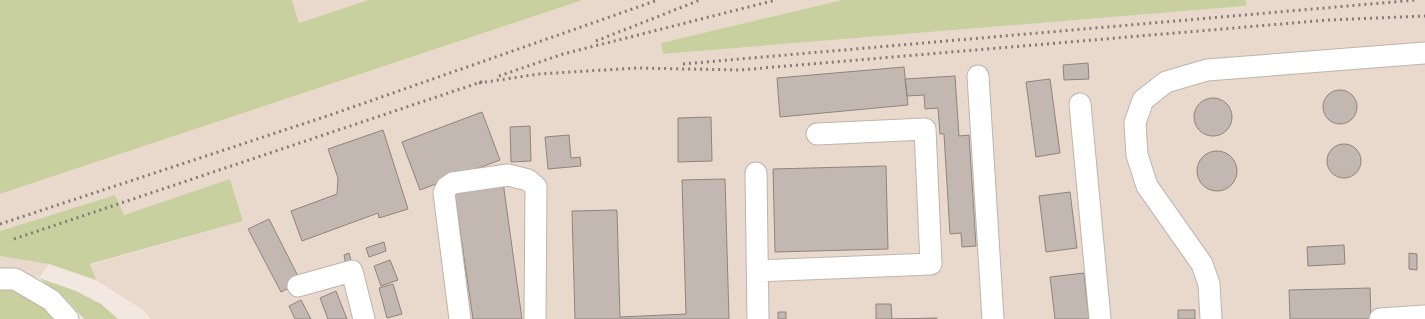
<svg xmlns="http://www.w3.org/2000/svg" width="1425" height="319" viewBox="0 0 1425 319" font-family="'Space Grotesk',sans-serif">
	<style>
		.built { fill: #e9d9cd }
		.green { fill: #c8d0a0 }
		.building { fill: #c2b8b1; stroke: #8e847e }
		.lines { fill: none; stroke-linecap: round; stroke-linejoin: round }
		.minor-casing { stroke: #beb4ad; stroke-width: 23 }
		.minor { stroke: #fff; stroke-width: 21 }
		.rail { stroke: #827b77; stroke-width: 3; stroke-dasharray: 2 4; stroke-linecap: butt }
	</style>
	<rect width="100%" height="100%" fill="#f3e8e1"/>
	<!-- built -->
	<path class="built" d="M 292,0 L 368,0 L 299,23 Z
		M 583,0 L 842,0 L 662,43 L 663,54 L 1246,6 L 1246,0 L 1425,0 L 1425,319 L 151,319 L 144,311 L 96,280 L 90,265 L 243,221 L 232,184 L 123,215 L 115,195 L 0,231 L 0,194 Z
		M 0,256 L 25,259 L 49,264 L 39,278 L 0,273 Z"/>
	<!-- green -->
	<path class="green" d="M 0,0 L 292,0 L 299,23 L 368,0 L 583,0 L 0,194 Z
		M 842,0 L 1246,0 L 1246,6 L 663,54 L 661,43 Z
		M 230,179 L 243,221 L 90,264 L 96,280 L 49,264 L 0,256 L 0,231 L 115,195 L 124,215 Z
		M 39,278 L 76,291 L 101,304 L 118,319 L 84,319 L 66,299 Z
		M 0,285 L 16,288 L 61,319 L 0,319 Z"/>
	<!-- building -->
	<path class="building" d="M 1088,63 L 1089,79 L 1064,80 L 1063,65 Z
		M 904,67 L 908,105 L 780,117 L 777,78 Z
		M 955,76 L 959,136 L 969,135 L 976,246 L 962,247 L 961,233 L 950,234 L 944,134 L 940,134 L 938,108 L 925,109 L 924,95 L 907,96 L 905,79 Z
		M 1050,79 L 1060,153 L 1036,157 L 1026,82 Z
		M1323 107a17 17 0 1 1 34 0a17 17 0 1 1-34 0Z
		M1194 117a19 19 0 1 1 38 0a19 19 0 1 1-38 0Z
		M 482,112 L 500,160 L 420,190 L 402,142 Z
		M 711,117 L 712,161 L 678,162 L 678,118 Z
		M 530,126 L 531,161 L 511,162 L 510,127 Z
		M 383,130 L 408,209 L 379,218 L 378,213 L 302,241 L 291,211 L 337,194 L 338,178 L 328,149 Z
		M 569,135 L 571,158 L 580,157 L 581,166 L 548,169 L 545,137 Z
		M1327 161a17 17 0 1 1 34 0a17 17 0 1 1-34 0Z
		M1197 171a20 20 0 1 1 40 0a20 20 0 1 1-40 0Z
		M 886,166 L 888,249 L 775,252 L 773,169 Z
		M 725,179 L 729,319 L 575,319 L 572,211 L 617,210 L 620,317 L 686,314 L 682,180 Z
		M 503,182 L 522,319 L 473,319 L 454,189 Z
		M 1070,192 L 1077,248 L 1046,252 L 1039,196 Z
		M 269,219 L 301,282 L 281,292 L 248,229 Z
		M 384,242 L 386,251 L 369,257 L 366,248 Z
		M 1344,245 L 1345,264 L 1308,266 L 1307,247 Z
		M 349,253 L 352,264 L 346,265 L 344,255 Z
		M 1409,253 L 1417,254 L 1417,270 L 1409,269 Z
		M 390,260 L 398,280 L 381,286 L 374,266 Z
		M 1084,273 L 1089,319 L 1055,319 L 1050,277 Z
		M 393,284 L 402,314 L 387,318 L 379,288 Z
		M 1370,288 L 1371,319 L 1290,319 L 1289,290 Z
		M 336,291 L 347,319 L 328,319 L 320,298 Z
		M 301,300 L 311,319 L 295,319 L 289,306 Z
		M 876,304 L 891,304 L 892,319 L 876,319 Z
		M 1178,310 L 1195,310 L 1195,319 L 1178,319 Z
		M 778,312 L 786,312 L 786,319 L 778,319 Z
		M 937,318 L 937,319 L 892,319 Z"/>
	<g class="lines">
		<defs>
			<path id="minor" d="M 978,76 L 993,319
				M 1080,104 L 1100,319
				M 756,173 L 758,319
				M 758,271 L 931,264 L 925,129 L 817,134
				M 0,279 L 15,279 L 51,300 L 68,319
				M 298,286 L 352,271 L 364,319
				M 460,319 L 444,193 L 447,187 L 453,183 L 508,175 L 528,180 L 536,187 L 535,319
				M 1211,319 L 1209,284 L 1202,264 L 1147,186 L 1137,155 L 1135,123 L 1143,100 L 1166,82 L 1207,70 L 1425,53
				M 1380,319 L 1425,316"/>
		</defs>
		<!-- minor casing -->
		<use href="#minor" class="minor-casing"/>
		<!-- minor -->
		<use href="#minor" class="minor"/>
		<!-- rail -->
		<path class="rail" d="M 596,41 L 700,0
			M 683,64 L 1416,0
			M 499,76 L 563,54 L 776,0
			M 479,83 L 539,74 L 637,68 L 740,70 L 1328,20 L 1425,16
			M 0,224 L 333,114 L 658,0
			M 14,239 L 484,81"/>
	</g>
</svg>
